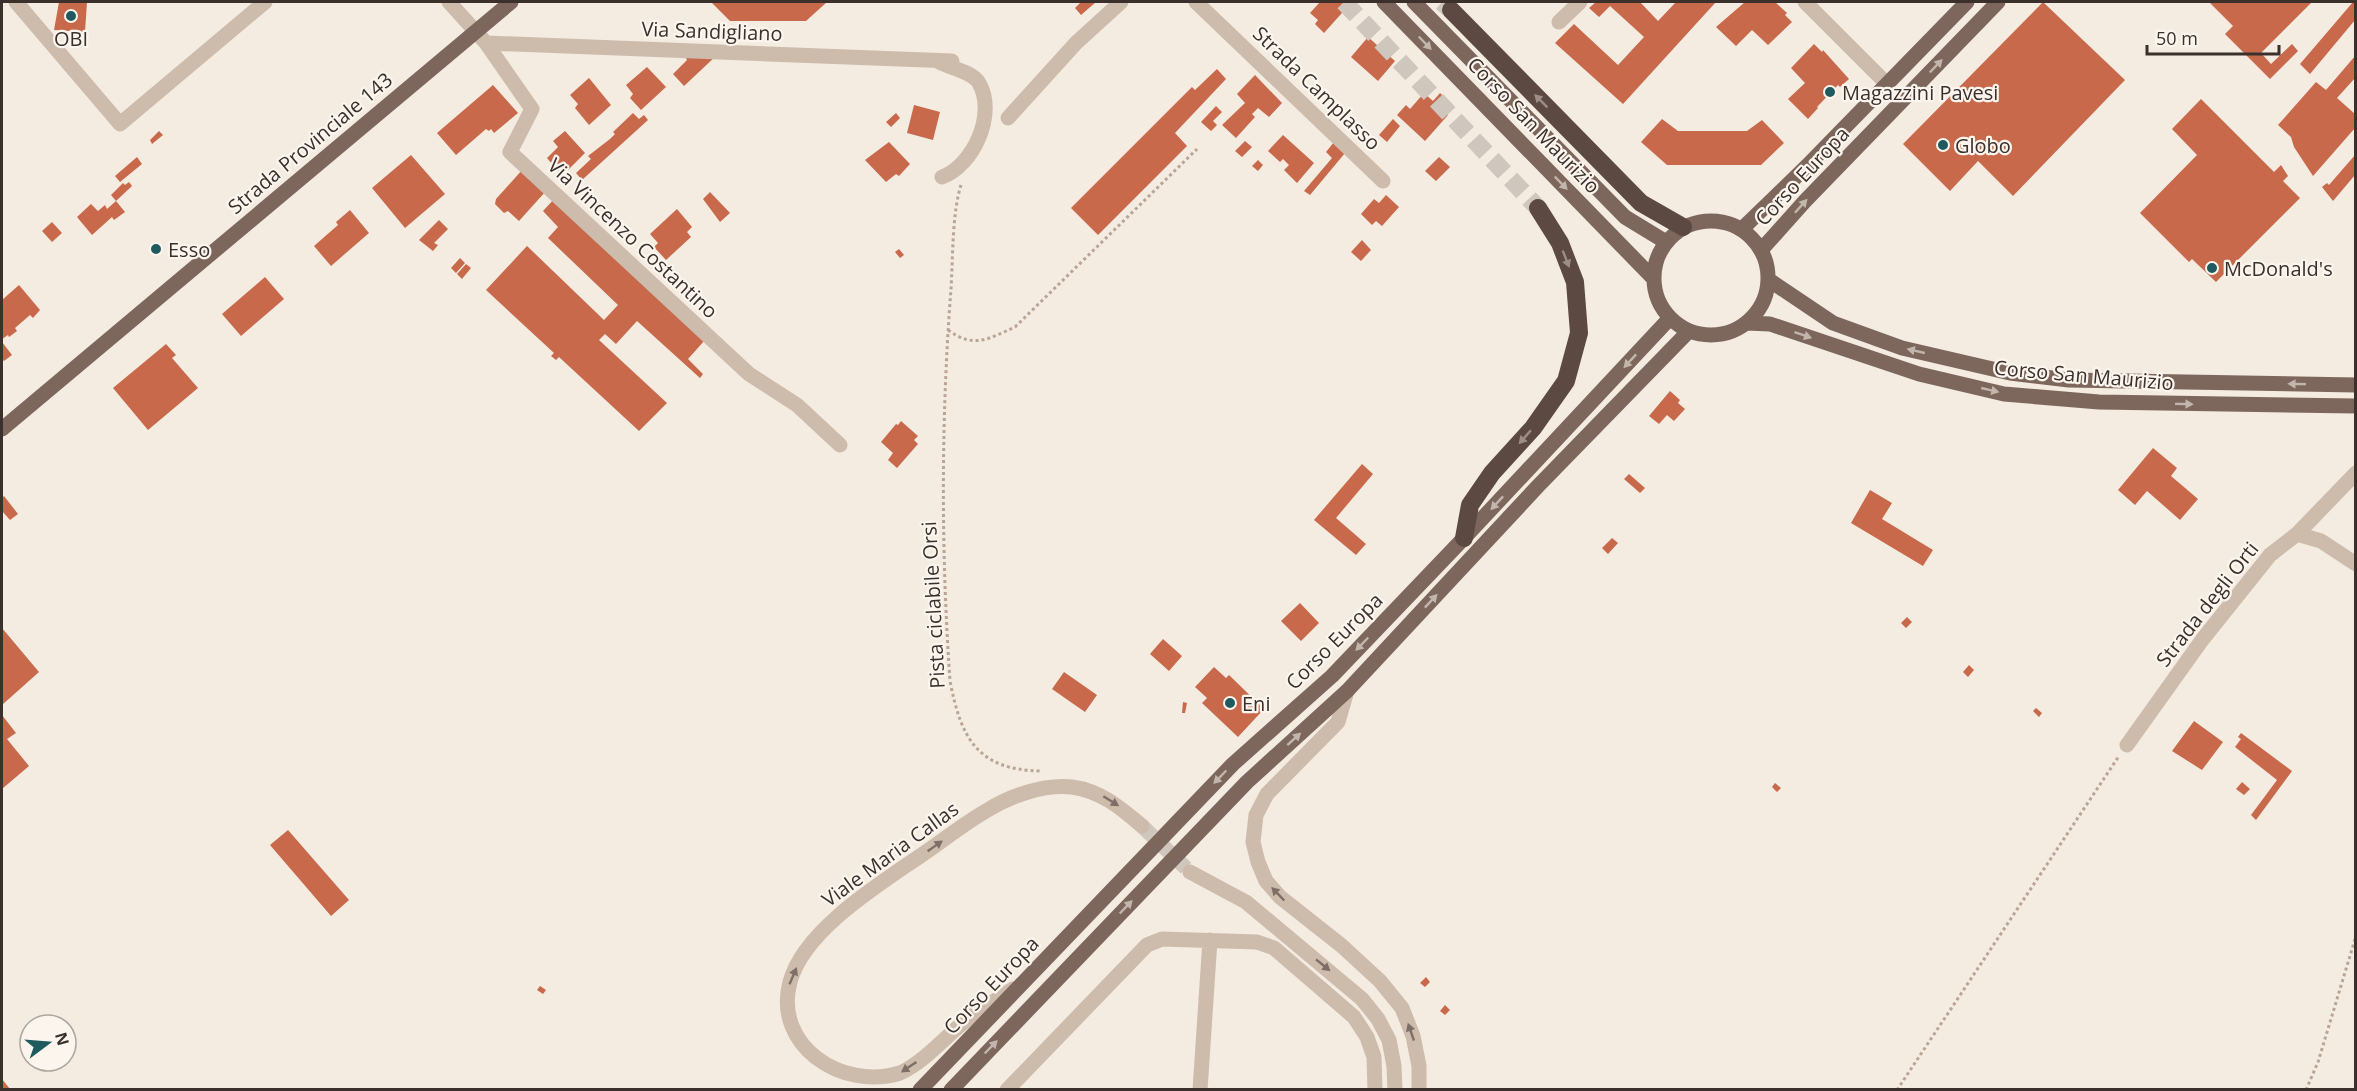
<svg xmlns="http://www.w3.org/2000/svg" width="2357" height="1091" viewBox="0 0 2357 1091" font-family="'Open Sans',sans-serif">
	<style>
		.building { fill: #c8694b }
		.lines { fill: none; stroke-linecap: round; stroke-linejoin: round }
		.minor-tunnel { stroke: #cfc6bd; stroke-width: 15; stroke-dasharray: 15 8; stroke-linecap: butt }
		.highway-tunnel { stroke: #cfc6bd; stroke-width: 18; stroke-dasharray: 18 9; stroke-linecap: butt }
		.path { stroke: #b9a596; stroke-width: 3; stroke-dasharray: 3 3; stroke-linecap: butt }
		.minor { stroke: #cdbbac; stroke-width: 15 }
		.major { stroke: #7d675c; stroke-width: 15 }
		.highway { stroke: #5c4a42; stroke-width: 18 }
		.oneway { fill: #c2b5ac }
		.oneway2 { fill: #9c8e87 }
		.oneway3 { fill: #7d6f65 }
		.poi-dot { fill: #1f5a5e; stroke: #fbf5ee; stroke-width: 2 }
		.labels { text-anchor: middle; dominant-baseline: central; stroke-width: 4.5; stroke-linejoin: round; paint-order: stroke }
		.street-label { font-size: 20px; fill: #3b302b; stroke: #fbf5ee }
		.poi-label { font-size: 20px; fill: #3b302b; stroke: #fbf5ee; text-anchor: start }
	</style>
	<rect width="100%" height="100%" fill="#f4ebe1"/>
	<!-- building -->
	<path class="building" d="M 59,2 L 87,2 L 85,32 L 54,30 Z
		M 711,2 L 827,2 L 806,21 L 730,21 Z
		M 1081,2 L 1096,2 L 1081,15 L 1075,8 Z
		M 1320,2 L 1347,2 L 1350,4 L 1324,33 L 1315,24 L 1318,20 L 1310,13 Z
		M 1596,2 L 1640,2 L 1658,21 L 1676,2 L 1716,2 L 1623,104 L 1555,43 L 1574,24 L 1618,65 L 1644,37 L 1610,6 L 1599,17 L 1589,8 Z
		M 1745,2 L 1775,2 L 1787,13 L 1785,15 L 1792,22 L 1768,45 L 1752,30 L 1736,46 L 1716,27 Z
		M 2043,2 L 2125,80 L 2013,196 L 1978,161 L 1950,191 L 1903,144 Z
		M 2209,2 L 2312,2 L 2261,53 L 2271,64 L 2292,44 L 2298,51 L 2270,79 L 2225,34 L 2233,26 Z
		M 2353,2 L 2355,4 L 2355,20 L 2310,74 L 2300,64 Z
		M 1368,37 L 1395,61 L 1378,81 L 1351,57 Z
		M 1814,44 L 1822,52 L 1823,50 L 1849,79 L 1840,87 L 1838,85 L 1817,107 L 1818,108 L 1808,119 L 1788,99 L 1805,83 L 1791,68 Z
		M 684,55 L 716,56 L 684,86 L 673,74 L 687,60 Z
		M 2355,56 L 2355,78 L 2337,98 L 2355,114 L 2355,128 L 2313,176 L 2294,147 L 2291,137 L 2278,125 L 2316,82 L 2326,90 Z
		M 647,67 L 666,87 L 641,110 L 630,98 L 633,94 L 626,85 Z
		M 1217,69 L 1226,79 L 1175,133 L 1187,146 L 1098,235 L 1071,208 L 1192,87 L 1195,90 Z
		M 1255,75 L 1282,103 L 1269,117 L 1258,108 L 1252,114 L 1255,117 L 1236,138 L 1222,125 L 1245,103 L 1237,94 Z
		M 589,78 L 611,105 L 589,125 L 575,108 L 578,104 L 570,95 Z
		M 493,85 L 518,113 L 494,133 L 491,129 L 489,131 L 486,129 L 456,155 L 437,133 Z
		M 1424,93 L 1433,101 L 1440,93 L 1453,105 L 1446,113 L 1448,115 L 1425,141 L 1397,115 L 1406,105 L 1410,109 Z
		M 2201,99 L 2274,172 L 2281,165 L 2288,176 L 2283,181 L 2300,198 L 2216,282 L 2192,259 L 2189,262 L 2140,213 L 2197,155 L 2172,129 Z
		M 914,105 L 940,112 L 933,140 L 907,133 Z
		M 1216,106 L 1222,112 L 1213,121 L 1217,125 L 1211,131 L 1201,122 Z
		M 633,113 L 639,119 L 644,115 L 648,120 L 582,180 L 576,173 L 591,159 L 588,156 L 610,139 L 615,134 L 613,132 Z
		M 896,113 L 900,118 L 891,127 L 886,122 Z
		M 1393,119 L 1400,126 L 1387,142 L 1379,135 Z
		M 1662,119 L 1678,131 L 1747,131 L 1762,120 L 1784,143 L 1761,165 L 1667,165 L 1641,142 Z
		M 159,131 L 163,135 L 152,144 L 150,140 Z
		M 565,131 L 585,153 L 568,170 L 566,169 L 560,174 L 547,158 L 558,147 L 553,141 Z
		M 1283,135 L 1314,163 L 1297,183 L 1284,170 L 1289,165 L 1283,159 L 1280,162 L 1268,151 Z
		M 1245,141 L 1252,147 L 1242,157 L 1235,151 Z
		M 889,142 L 910,164 L 899,176 L 896,174 L 886,182 L 865,160 Z
		M 1334,142 L 1345,153 L 1310,195 L 1304,191 L 1332,158 L 1326,152 Z
		M 411,155 L 445,194 L 405,228 L 372,188 Z
		M 2355,155 L 2355,175 L 2333,201 L 2322,187 L 2327,183 L 2329,185 Z
		M 137,157 L 142,164 L 120,182 L 115,176 Z
		M 1439,157 L 1450,167 L 1436,181 L 1425,171 Z
		M 1258,160 L 1263,165 L 1258,171 L 1252,166 Z
		M 523,169 L 546,191 L 519,221 L 508,211 L 504,213 L 495,204 L 496,199 Z
		M 129,182 L 132,186 L 116,201 L 111,195 L 123,183 L 125,185 Z
		M 710,192 L 730,213 L 720,222 L 703,199 Z
		M 1386,195 L 1399,207 L 1382,226 L 1376,221 L 1372,225 L 1361,214 L 1374,199 L 1379,203 Z
		M 555,198 L 705,340 L 688,359 L 703,374 L 700,378 L 637,321 L 616,344 L 605,334 L 599,340 L 667,403 L 639,431 L 559,357 L 556,360 L 551,356 L 554,353 L 486,290 L 527,246 L 604,320 L 618,305 L 548,238 L 558,227 L 543,211 Z
		M 116,201 L 125,212 L 114,220 L 112,217 L 92,235 L 77,217 L 91,204 L 98,211 L 105,205 L 107,209 Z
		M 677,209 L 692,227 L 687,232 L 691,237 L 666,260 L 654,247 L 658,243 L 650,234 Z
		M 350,210 L 369,233 L 331,266 L 314,246 L 338,225 L 336,222 Z
		M 439,220 L 448,229 L 434,243 L 438,245 L 433,251 L 419,240 Z
		M 52,222 L 62,233 L 52,242 L 42,231 Z
		M 1362,240 L 1371,250 L 1361,261 L 1351,252 Z
		M 899,249 L 904,255 L 900,258 L 895,252 Z
		M 460,258 L 465,263 L 456,273 L 451,268 Z
		M 466,264 L 471,268 L 462,279 L 457,274 Z
		M 265,277 L 284,299 L 241,336 L 222,314 Z
		M 19,285 L 40,310 L 33,318 L 30,315 L 15,328 L 17,331 L 9,337 L 8,335 L 2,339 L 2,300 Z
		M 2,342 L 12,355 L 4,361 L 2,359 Z
		M 166,344 L 176,355 L 172,358 L 198,388 L 148,430 L 113,388 Z
		M 1670,391 L 1680,400 L 1678,403 L 1685,409 L 1674,421 L 1667,415 L 1659,424 L 1649,416 Z
		M 901,421 L 918,436 L 914,440 L 918,444 L 897,468 L 888,460 L 893,453 L 881,442 L 896,424 L 898,425 Z
		M 2153,448 L 2177,468 L 2171,476 L 2198,499 L 2180,520 L 2147,491 L 2135,505 L 2118,490 Z
		M 1362,464 L 1373,474 L 1336,518 L 1366,544 L 1356,555 L 1314,520 Z
		M 1629,474 L 1645,488 L 1640,493 L 1624,479 Z
		M 1870,490 L 1892,503 L 1882,519 L 1933,550 L 1923,566 L 1851,523 Z
		M 4,496 L 18,514 L 10,520 L 2,511 L 2,498 Z
		M 1612,538 L 1618,543 L 1608,554 L 1602,548 Z
		M 1300,603 L 1319,623 L 1301,641 L 1281,621 Z
		M 1907,617 L 1912,622 L 1906,628 L 1901,623 Z
		M 2,628 L 39,672 L 2,705 Z
		M 1163,639 L 1182,656 L 1169,671 L 1150,654 Z
		M 1969,665 L 1974,670 L 1968,677 L 1963,672 Z
		M 1214,667 L 1226,678 L 1229,675 L 1264,709 L 1238,737 L 1202,703 L 1207,698 L 1195,687 Z
		M 1064,672 L 1097,695 L 1085,712 L 1052,689 Z
		M 1183,702 L 1187,703 L 1185,713 L 1182,713 Z
		M 2036,708 L 2042,713 L 2039,717 L 2033,711 Z
		M 2,715 L 16,733 L 7,739 L 29,766 L 2,789 Z
		M 2194,721 L 2223,742 L 2202,770 L 2172,751 Z
		M 2241,733 L 2292,771 L 2256,820 L 2251,815 L 2277,780 L 2235,747 L 2241,739 L 2238,737 Z
		M 2242,782 L 2250,789 L 2244,795 L 2236,789 Z
		M 1775,783 L 1781,788 L 1777,792 L 1772,787 Z
		M 288,830 L 349,900 L 331,916 L 270,845 Z
		M 1426,977 L 1430,982 L 1425,987 L 1420,983 Z
		M 540,986 L 546,990 L 543,994 L 537,990 Z
		M 1445,1005 L 1450,1010 L 1445,1015 L 1440,1011 Z
		M 2,1079 L 10,1089 L 2,1089 Z"/>
	<g class="lines">
		<!-- minor-tunnel -->
		<path class="minor-tunnel" d="M 1142,826 L 1190,872"/>
		<!-- highway-tunnel -->
		<path class="highway-tunnel" d="M 1344,2 L 1538,208
			M 1442,2 L 1451,10"/>
		<!-- path -->
		<path class="path" d="M 961,185 C 952,213 953,258 951,289 C 941,419 941,550 950,681 C 961,738 977,770 1041,771
			M 948,330 C 974,349 988,339 1015,327 L 1197,149
			M 1897,1090 L 2119,756
			M 2306,1090 L 2318,1062 L 2356,936"/>
		<!-- minor -->
		<path class="minor" d="M 16,2 L 120,124 L 265,2
			M 449,2 L 486,43 L 532,109 L 510,152 L 749,374 L 797,405 L 840,445
			M 1196,2 L 1383,181
			M 1805,2 L 1887,84
			M 1559,22 L 1580,2
			M 486,43 L 952,61
			M 939,62 C 950,68 973,72 979,83 C 997,114 973,166 942,177
			M 1008,118 L 1076,43 L 1121,2
			M 2297,534 L 2321,541 L 2356,564
			M 1347,691 L 1338,722 L 1267,794 L 1256,815 L 1253,842 L 1258,862 L 1266,881 L 1280,897 L 1342,946 L 1380,981 L 1402,1008 L 1413,1036 L 1419,1066 L 1419,1090
			M 2127,745 L 2202,640 L 2270,555 L 2297,534 L 2356,473
			M 1190,872 L 1246,902 L 1362,999 L 1378,1019 L 1389,1040 L 1394,1066 L 1395,1090
			M 1013,989 C 998,999 982,1008 968,1019 C 945,1036 926,1061 900,1073 C 841,1091 773,1045 790,982 C 804,929 883,882 926,852 C 945,839 965,823 986,811 C 1010,796 1043,784 1072,787 C 1101,791 1121,808 1142,826
			M 1007,1090 L 1147,945 L 1162,939 L 1257,942 L 1274,948 L 1354,1017 L 1367,1037 L 1374,1057 L 1375,1090
			M 1200,1090 L 1210,940"/>
		<!-- major -->
		<path class="major" d="M 1384,2 L 1654,279
			M 1414,2 L 1625,217 L 1666,242
			M1654 278a57 57 0 1 1 114 0a57 57 0 1 1-114 0Z
			M 1742,229 L 1807,166 L 1967,2
			M 1762,249 L 1805,201 L 1998,2
			M 1769,280 L 1833,323 L 1902,348 L 2010,373 L 2069,380 L 2356,385
			M 1746,323 L 1770,324 L 1919,374 L 2004,394 L 2099,402 L 2356,406
			M 2,429 L 511,2
			M 920,1090 L 1233,764 L 1332,676 L 1464,538 L 1670,318
			M 951,1090 L 1247,782 L 1347,691 L 1539,485 L 1689,331"/>
		<!-- highway -->
		<path class="highway" d="M 1451,10 L 1641,203 L 1683,227
			M 1464,538 L 1470,505 L 1492,473 L 1533,428 L 1566,381 L 1579,333 L 1575,282 L 1560,243 L 1538,208"/>
	</g>
	<!-- one-way arrows -->
	<defs><path id="oneway-solid" d="M-6-.8H1V-3.2L6.5 0L1 3.2V.8H-6Z" transform="scale(1.5)"/></defs>
	<g class="oneway">
		<use href="#oneway-solid" transform="translate(1425 43) rotate(46)"/>
		<use href="#oneway-solid" transform="translate(1936 66) rotate(-46)"/>
		<use href="#oneway-solid" transform="translate(1561 183) rotate(46)"/>
		<use href="#oneway-solid" transform="translate(1801 206) rotate(-48)"/>
		<use href="#oneway-solid" transform="translate(1803 335) rotate(19)"/>
		<use href="#oneway-solid" transform="translate(1916 351) rotate(-167)"/>
		<use href="#oneway-solid" transform="translate(1630 361) rotate(133)"/>
		<use href="#oneway-solid" transform="translate(2297 384) rotate(-179)"/>
		<use href="#oneway-solid" transform="translate(1990 390) rotate(13)"/>
		<use href="#oneway-solid" transform="translate(2184 404) rotate(1)"/>
		<use href="#oneway-solid" transform="translate(1497 503) rotate(133)"/>
		<use href="#oneway-solid" transform="translate(1431 601) rotate(-47)"/>
		<use href="#oneway-solid" transform="translate(1362 644) rotate(134)"/>
		<use href="#oneway-solid" transform="translate(1294 739) rotate(-42)"/>
		<use href="#oneway-solid" transform="translate(1220 777) rotate(134)"/>
		<use href="#oneway-solid" transform="translate(1126 907) rotate(-46)"/>
		<use href="#oneway-solid" transform="translate(991 1047) rotate(-46)"/>
	</g>
	<g class="oneway2">
		<use href="#oneway-solid" transform="translate(1541 101) rotate(-135)"/>
		<use href="#oneway-solid" transform="translate(1566 259) rotate(69)"/>
		<use href="#oneway-solid" transform="translate(1525 437) rotate(131)"/>
	</g>
	<g class="oneway3">
		<use href="#oneway-solid" transform="translate(1111 801) rotate(32)"/>
		<use href="#oneway-solid" transform="translate(935 846) rotate(-35)"/>
		<use href="#oneway-solid" transform="translate(1278 894) rotate(-134)"/>
		<use href="#oneway-solid" transform="translate(1323 965) rotate(39)"/>
		<use href="#oneway-solid" transform="translate(793 976) rotate(-67)"/>
		<use href="#oneway-solid" transform="translate(1411 1032) rotate(-109)"/>
		<use href="#oneway-solid" transform="translate(909 1067) rotate(146)"/>
	</g>
	<!-- markers -->
	<g class="poi-dot">
		<circle cx="71" cy="16" r="6"/>
		<circle cx="1830" cy="92" r="6"/>
		<circle cx="1943" cy="145" r="6"/>
		<circle cx="156" cy="249" r="6"/>
		<circle cx="2212" cy="268" r="6"/>
		<circle cx="1230" cy="703" r="6"/>
	</g>
	<g class="labels">
		<!-- street labels -->
		<g class="street-label">
			<text transform="translate(712 31) rotate(2)">Via Sandigliano</text>
			<text transform="translate(1317 88) rotate(44)">Strada Camplasso</text>
			<text transform="translate(1534 125) rotate(46)">Corso San Maurizio</text>
			<text transform="translate(310 143) rotate(-40)">Strada Provinciale 143</text>
			<text transform="translate(1802 176) rotate(-47)">Corso Europa</text>
			<text transform="translate(633 238) rotate(43)">Via Vincenzo Costantino</text>
			<text transform="translate(2084 375) rotate(5)">Corso San Maurizio</text>
			<text transform="translate(2207 604) rotate(-52)">Strada degli Orti</text>
			<text transform="translate(933 605) rotate(-93)">Pista ciclabile Orsi</text>
			<text transform="translate(1334 641) rotate(-45)">Corso Europa</text>
			<text transform="translate(890 854) rotate(-36)">Viale Maria Callas</text>
			<text transform="translate(991 985) rotate(-46)">Corso Europa</text>
		</g>
		<!-- poi labels -->
		<g class="poi-label">
			<text x="71" y="38" text-anchor="middle">OBI</text>
			<text x="1842" y="92">Magazzini Pavesi</text>
			<text x="1955" y="145">Globo</text>
			<text x="168" y="249">Esso</text>
			<text x="2224" y="268">McDonald's</text>
			<text x="1242" y="703">Eni</text>
		</g>
	</g>
	<!-- border -->
	<rect width="2357" height="1091" fill="none" stroke="#3b302b" stroke-width="6"/>
	<!-- north arrow -->
	<g transform="translate(48 1043) rotate(74)"><circle r="28" fill="#fbf5ee" stroke="#aea6a0" stroke-width="1.5"/>
	<path d="M0-4.5L10 22L0 15L-10 22Z" fill="#1f5a5e"/>
	<text y="-9" font-size="16" font-weight="bold" text-anchor="middle" fill="#3b302b">N</text>
	</g>
	<!-- scale -->
	<path d="M2147 45v9h132v-9" fill="none" stroke="#3b302b" stroke-width="3"/>
	<text x="2156" y="45" font-size="18" fill="#3b302b" stroke="#fbf5ee" stroke-width="4.5" paint-order="stroke">50 m</text>
</svg>
